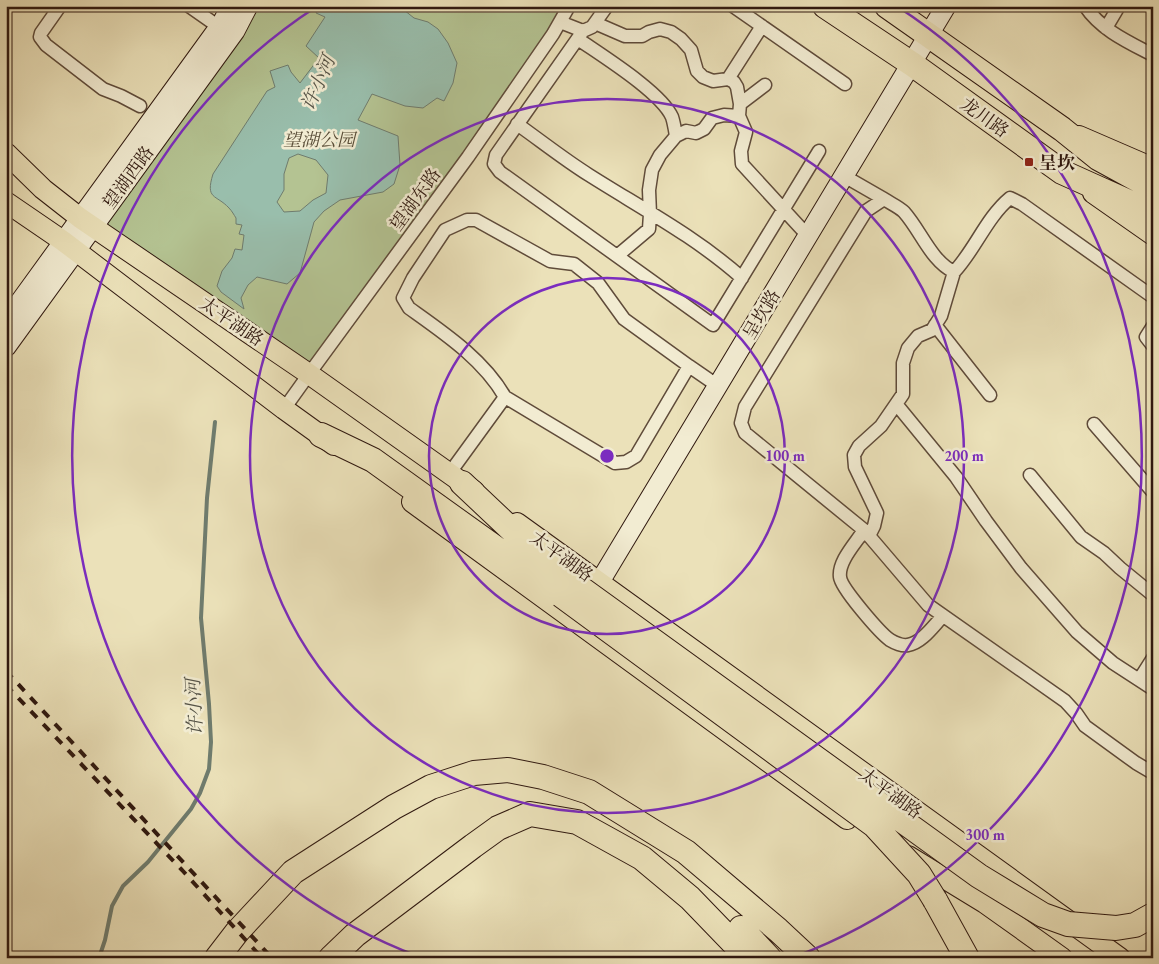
<svg xmlns="http://www.w3.org/2000/svg" width="1159" height="964" viewBox="0 0 1159 964" font-family="'EB Garamond','Noto Serif SC',serif">
	<style>
		.green { fill: #b4c392; stroke: #726e51 }
		.water { fill: #99beac; stroke: #6f7c6e; fill-rule: evenodd }
		.lines { fill: none; stroke-linecap: round; stroke-linejoin: round }
		.stream { stroke: #6f7c6e; stroke-width: 4 }
		.street-casing { stroke: #5f4b3a; stroke-width: 15 }
		.secondary-casing { stroke: #301910; stroke-width: 21 }
		.primary-casing { stroke: #301910; stroke-width: 22 }
		.highway-casing { stroke: #301910; stroke-width: 26 }
		.street { stroke: #f2ecd2; stroke-width: 12 }
		.secondary { stroke: #f2ecd2; stroke-width: 19 }
		.primary { stroke: #ebe1b9; stroke-width: 20 }
		.highway { stroke: #ebe1b9; stroke-width: 24 }
		.rail { stroke: #301910; stroke-width: 4; stroke-dasharray: 9 9; stroke-linecap: butt }
		.highway-bridge-casing { stroke: #301910; stroke-width: 26; stroke-linecap: butt }
		.highway-bridge { stroke: #ebe1b9; stroke-width: 24 }
		.ring { fill: none; stroke: #7b2cbf; stroke-width: 2.5 }
		.poi-dot { fill: #8f2418; stroke: #f2ecd2; stroke-width: 2 }
		.labels { text-anchor: middle; dominant-baseline: central; stroke-width: 5; stroke-linejoin: round; paint-order: stroke }
		.street-label { font-size: 18px; fill: #301910; stroke: #f2ecd2 }
		.park-label { font-size: 18px; font-style: italic; fill: #584c37; stroke: #f2ecd2 }
		.poi-label { font-size: 18px; font-weight: bold; fill: #301910; stroke: #f2ecd2; text-anchor: start }
		.water-label { font-size: 19px; font-style: italic; fill: #555347; stroke: #f2ecd2 }
		.centre { fill: #7b2cbf; stroke: #f2ecd2; stroke-width: 2.5 }
		.ring-label { font-size: 15px; text-anchor: middle; font-weight: bold; fill: #7b2cbf; stroke: #f2ecd2; stroke-width: 5; stroke-linejoin: round; paint-order: stroke }
	</style>
	<rect width="100%" height="100%" fill="#ebe1b9"/>
	<filter id="stains"><feTurbulence type="fractalNoise" baseFrequency=".004" numOctaves="4"/><feColorMatrix values="0 0 0 0 .2 0 0 0 0 .09 0 0 0 0 .02 0 0 0 .5 -.17"/></filter>
	<radialGradient id="worn" r=".72"><stop offset=".6" stop-color="#630" stop-opacity="0"/><stop offset="1" stop-color="#630" stop-opacity=".3"/></radialGradient>
	<!-- green -->
	<path class="green" d="M 248,6 L 569,6 L 309,374 L 92,227 Z"/>
	<!-- water -->
	<path class="water" d="M 325,6 L 399,6 L 414,18 L 428,22 L 438,29 L 448,43 L 457,63 L 453,83 L 444,101 L 437,98 L 423,108 L 405,106 L 372,94 L 358,120 L 398,136 L 400,165 L 394,184 L 383,192 L 340,200 L 324,211 L 314,222 L 300,273 L 287,284 L 257,277 L 248,285 L 241,298 L 244,309 L 221,292 L 217,286 L 222,271 L 232,258 L 235,249 L 242,250 L 244,235 L 239,234 L 242,225 L 236,224 L 236,218 C 234,215 232,211 229,208 C 216,194 205,200 213,174 L 267,91 L 275,87 L 270,71 L 288,65 L 291,72 L 300,83 L 319,58 L 306,46 L 325,17 L 316,13 L 318,8 L 324,9 ZM 298,154 L 316,160 L 328,175 L 326,193 L 313,200 L 300,211 L 284,212 L 277,202 L 284,190 L 284,174 L 289,158 Z"/>
	<g class="lines">
		<!-- stream -->
		<path class="stream" d="M 99,958 L 105,940 L 112,906 L 123,886 L 148,862 L 191,809 L 200,793 L 209,769 L 211,742 L 209,704 L 201,618 L 207,498 L 215,422"/>
		<defs>
			<path id="street" d="M 60,6 L 41,33 L 40,37 L 46,45 L 103,89 L 121,96 L 140,106
				M 189,6 L 219,27
				M 733,6 L 845,84
				M 1085,6 C 1101,30 1128,42 1153,55
				M 560,22 L 583,31 L 592,27 L 607,6
				M 595,23 L 625,36 L 642,36 L 649,32 L 660,29 L 671,32 L 681,39 L 691,50 L 697,71 L 703,77 L 713,81 L 728,79 L 734,82 L 737,87 L 740,104 L 739,116 L 746,132 L 741,151 L 742,164 L 808,236
				M 1106,28 L 1119,6
				M 583,31 L 496,155 L 494,164 L 500,172 L 713,325 L 819,151
				M 578,39 C 601,55 661,92 672,117 C 674,123 675,130 676,136
				M 728,79 L 762,26
				M 740,104 L 765,85
				M 517,124 C 541,141 565,160 589,175 C 641,208 696,237 742,278
				M 844,176 L 884,199
				M 617,256 L 649,229 L 650,214 L 649,190 L 652,170 L 660,155 L 676,136 L 686,131 L 696,133 L 704,129 L 712,118 L 724,115 L 739,116
				M 1153,297 L 1022,204 L 1010,198 C 986,218 975,250 954,272 C 931,261 921,231 904,212 C 899,207 890,203 884,199 L 866,211 L 745,407 L 741,423 L 745,433 L 864,530 L 928,605 L 1065,701 L 1076,713 L 1085,726 L 1136,763 L 1153,773
				M 935,325 L 990,395
				M 1153,326 L 1146,337 L 1153,346
				M 689,366 L 718,386
				M 897,405 L 956,477 L 986,521 L 1021,568 L 1077,632 L 1113,663 L 1153,689
				M 284,409 L 309,374 L 468,157 L 553,34 L 569,6
				M 1094,424 L 1153,492
				M 449,474 L 505,397 L 615,463 L 626,462 L 636,456 L 689,366 L 624,319 L 598,283 L 574,264 L 550,261 L 476,220 L 467,220 L 445,230 L 413,278 L 403,298 L 409,308 C 444,333 483,359 505,397
				M 1030,475 L 1081,537 L 1104,553 L 1120,568 L 1153,595
				M 864,530 C 856,543 838,561 840,577 C 841,588 880,633 890,640 C 895,643 902,646 908,645 C 922,643 934,625 943,616
				M 869,536 L 874,526 L 877,513 L 855,467 L 854,455 L 859,446 L 881,426 L 903,394 L 903,363 L 908,348 L 918,336 L 932,330 L 941,316 L 954,272
				M 1139,680 L 1153,658"/>
			<path id="secondary" d="M 6,321 L 222,23 L 231,6
				M 6,347 L 235,31 L 248,6
				M 590,595 L 599,583 L 946,6"/>
			<path id="primary" d="M 1079,136 L 1153,168
				M 6,153 L 43,189 L 80,218 L 309,374 L 474,491
				M 1093,193 L 1153,235
				M 6,202 L 63,241 L 284,409 L 334,445
				M 412,502 L 847,819
				M 517,523 L 1120,958
				M 908,856 L 985,903 L 1062,958"/>
			<path id="highway" d="M 825,6 L 912,64 L 1062,172 L 1153,213
				M 887,6 L 1062,129 L 1098,158 L 1153,188
				M 321,435 L 373,460 L 561,595
				M 462,483 L 550,566 L 572,582
				M 935,900 L 967,958
				M 741,928 L 769,958
				M 217,958 L 237,932 L 293,872 L 394,807 L 431,787 L 474,773 L 508,770 L 543,777 L 589,792 L 686,852 L 778,930 L 808,958
				M 331,958 L 355,935 L 473,846 L 498,828 L 530,814 L 577,822 L 642,858 L 690,898 L 748,958"/>
		</defs>
		<!-- street casing -->
		<use href="#street" class="street-casing"/>
		<!-- secondary casing -->
		<use href="#secondary" class="secondary-casing"/>
		<!-- primary casing -->
		<use href="#primary" class="primary-casing"/>
		<!-- highway casing -->
		<use href="#highway" class="highway-casing"/>
		<!-- street -->
		<use href="#street" class="street"/>
		<!-- secondary -->
		<use href="#secondary" class="secondary"/>
		<!-- primary -->
		<use href="#primary" class="primary"/>
		<!-- highway -->
		<use href="#highway" class="highway"/>
		<!-- rail -->
		<path class="rail" d="M 6,671 L 272,958
			M 6,685 L 182,870 L 262,958"/>
		<defs>
			<path id="highway-bridge" d="M 572,582 L 979,876 L 1043,915 L 1068,924 L 1116,928 L 1135,925 L 1153,915
				M 561,595 L 874,825 L 919,874 L 935,900"/>
		</defs>
		<!-- highway-bridge casing -->
		<use href="#highway-bridge" class="highway-bridge-casing"/>
		<!-- highway-bridge -->
		<use href="#highway-bridge" class="highway-bridge"/>
	</g>
	<!-- distance rings -->
	<g class="ring">
		<circle cx="607" cy="456" r="178"/>
		<circle cx="607" cy="456" r="357"/>
		<path d="M420 957A535 535 0 0 1 316 7M898 7A535 535 0 0 1 794 957"/>
	</g>
	<!-- markers -->
	<rect class="poi-dot" x="1024" y="157" width="10" height="10" rx="2.5"/>
	<g class="labels">
		<!-- street labels -->
		<g class="street-label">
			<text transform="translate(985 117) rotate(36)">龙川路</text>
			<text transform="translate(128 177) rotate(-54)">望湖西路</text>
			<text transform="translate(415 199) rotate(-54)">望湖东路</text>
			<text transform="translate(761 314) rotate(-59)">呈坎路</text>
			<text transform="translate(232 321) rotate(34)">太平湖路</text>
			<text transform="translate(562 556) rotate(36)">太平湖路</text>
			<text transform="translate(891 793) rotate(36)">太平湖路</text>
		</g>
		<!-- park labels -->
		<g class="park-label">
			<text x="319" y="139">望湖公园</text>
		</g>
		<!-- poi labels -->
		<g class="poi-label">
			<text x="1039" y="162">呈坎</text>
		</g>
		<!-- water labels -->
		<g class="water-label">
			<text transform="translate(318 83) rotate(-67)">许小河</text>
			<text transform="translate(194 707) rotate(-93)">许小河</text>
		</g>
	</g>
	<circle cx="607" cy="456" r="8" class="centre"/>
	<g class="ring-label">
		<text x="785" y="461">100 m</text>
		<text x="964" y="461">200 m</text>
		<text x="985" y="840">300 m</text>
	</g>
	<!-- margin -->
	<rect width="1159" height="964" fill="none" stroke="#ebe1b9" stroke-width="25"/>
	<rect x="8" y="8" width="1144" height="949" fill="none" stroke="#301910" stroke-width="2.5"/>
	<rect x="12" y="12" width="1134" height="939" fill="none" stroke="#301910"/>
	<rect width="100%" height="100%" filter="url(#stains)"/>
	<rect width="100%" height="100%" fill="url(#worn)"/>
</svg>
